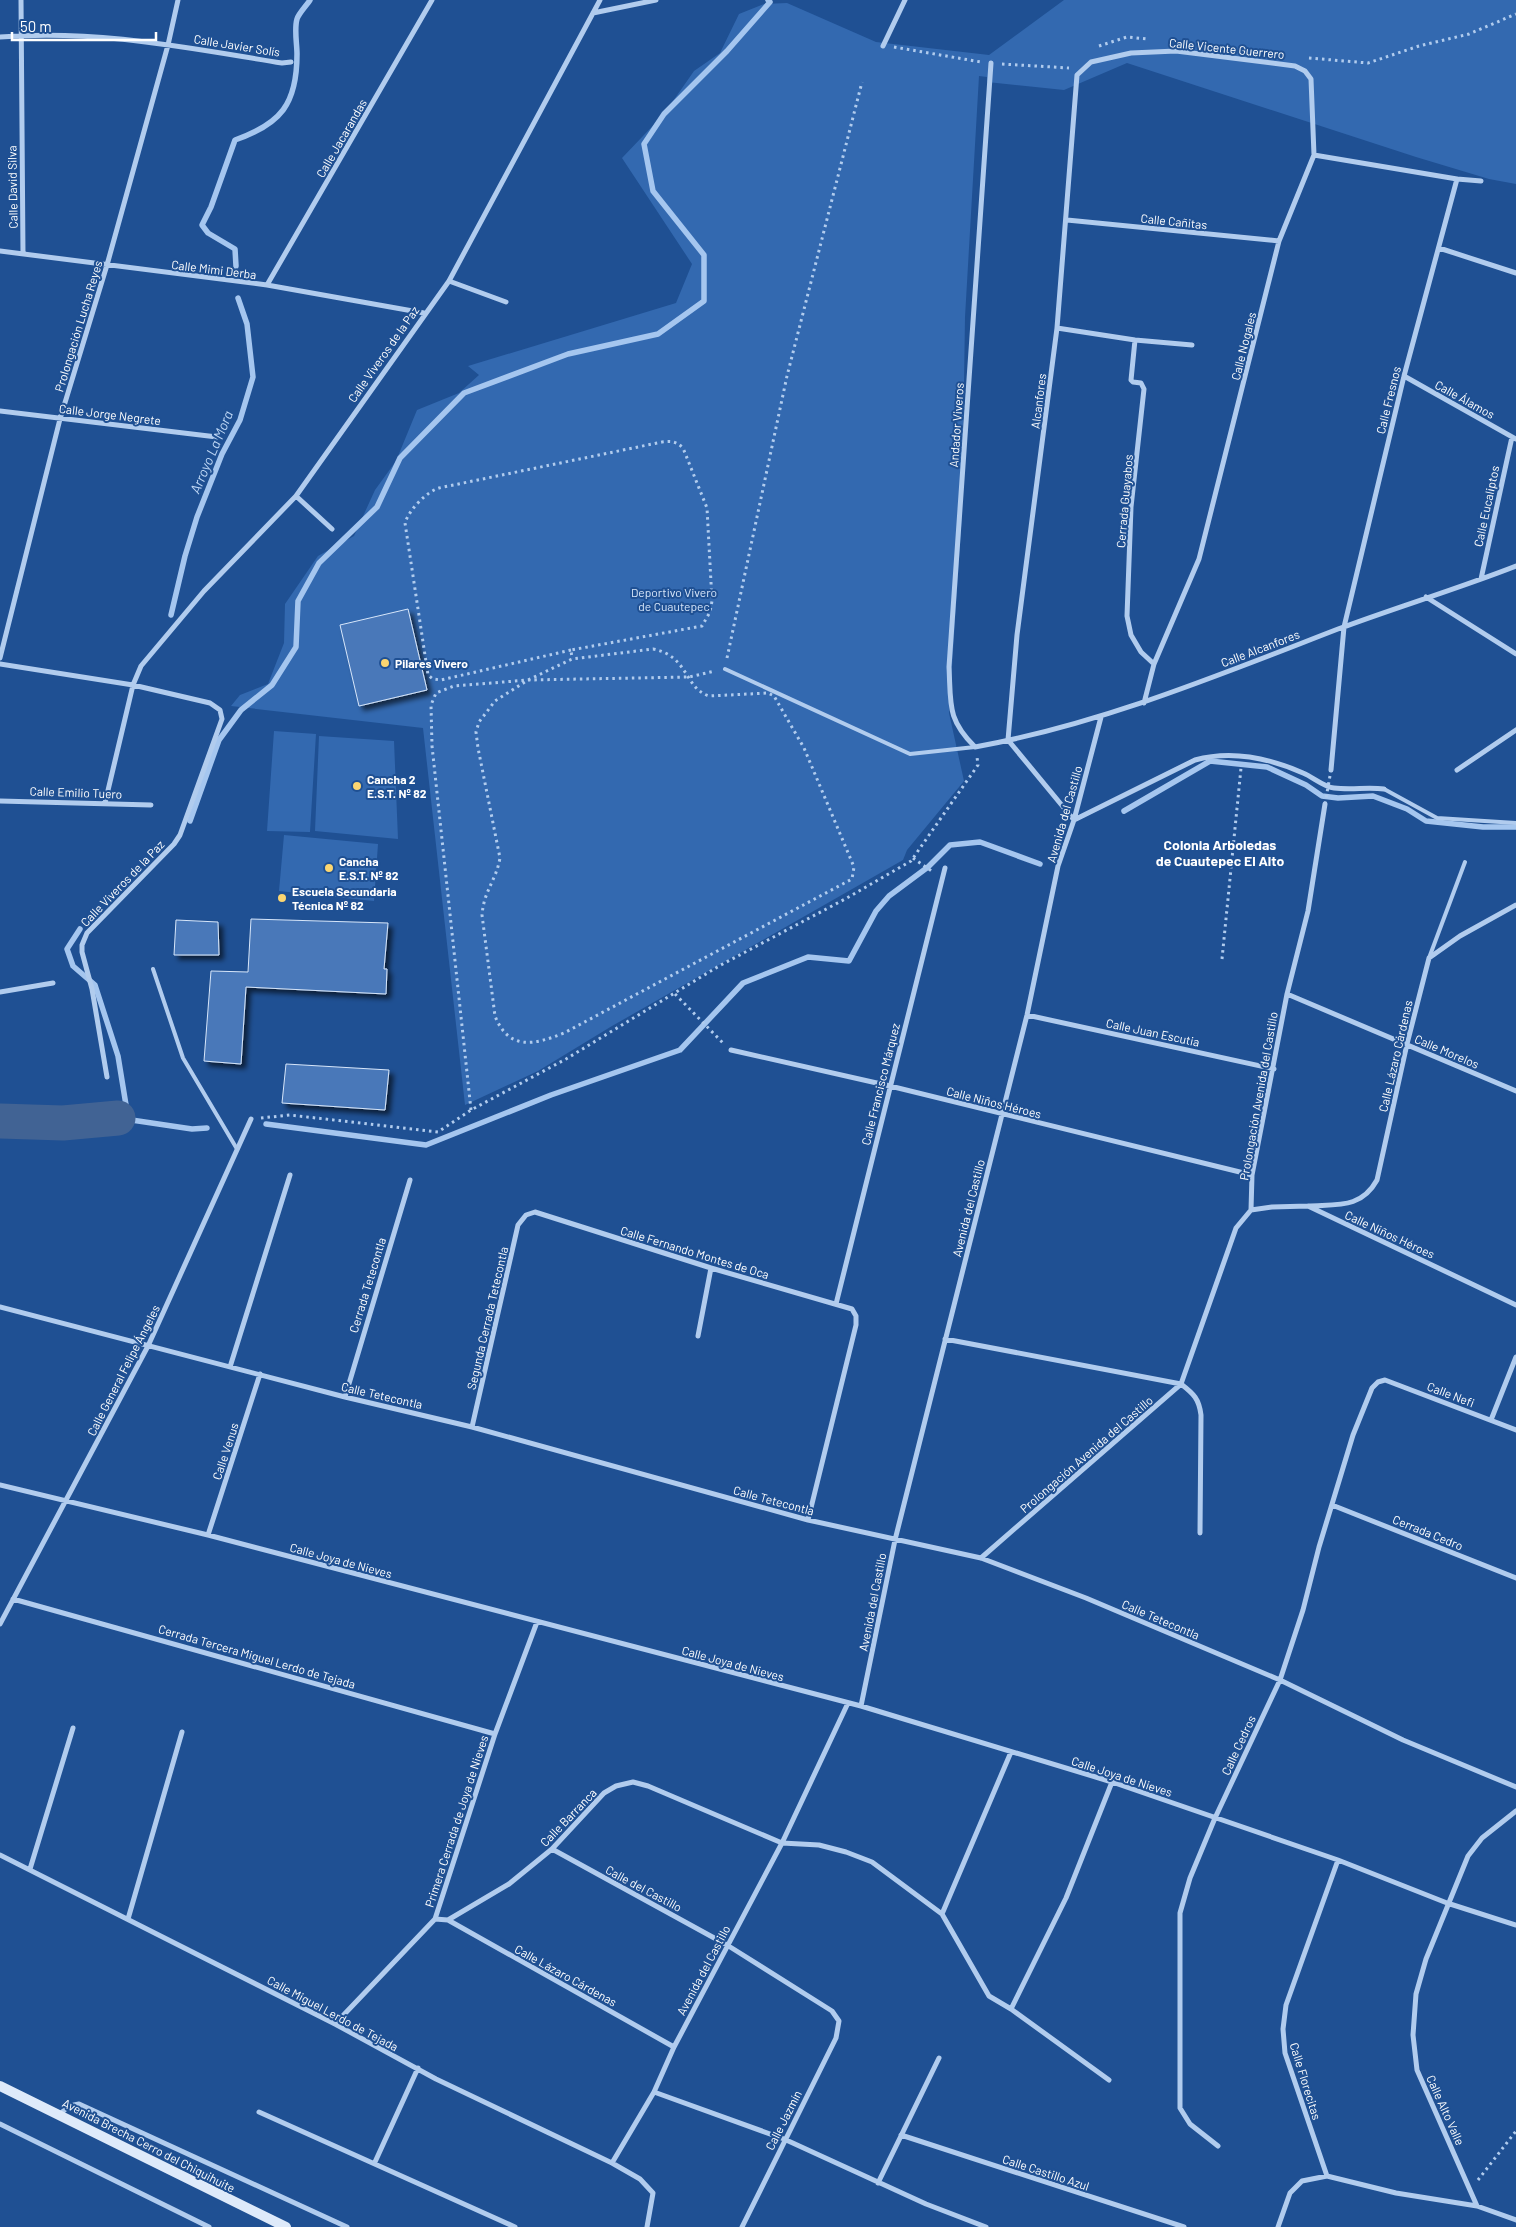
<svg xmlns="http://www.w3.org/2000/svg" width="1516" height="2227" viewBox="0 0 1516 2227" font-family="Barlow,sans-serif">
	<style>
		.green { fill: #3369b0 }
		.lines { fill: none; stroke-linecap: round; stroke-linejoin: round }
		.stream { stroke: #a5c6ef; stroke-width: 5.5 }
		.river { stroke: #416394; stroke-width: 35 }
		.building { fill: #4878b9; stroke: #d7e6fa; filter: url(#shadow) }
		.path { stroke: #b1ccee; stroke-width: 3; stroke-dasharray: 2.5 4; stroke-linecap: butt }
		.lane { stroke: #b1ccee; stroke-width: 4 }
		.street { stroke: #b1ccee; stroke-width: 5 }
		.secondary { stroke: #deeafa; stroke-width: 10 }
		.path-bridge { stroke: #b1ccee; stroke-width: 3; stroke-dasharray: 2.5 4; stroke-linecap: butt }
		.poi-dot { fill: #fcd671; stroke: #1f5093; stroke-width: 2 }
		.labels { text-anchor: middle; dominant-baseline: central; stroke-width: 4; stroke-linejoin: round; paint-order: stroke }
		.street-label { font-size: 12px; fill: #fff; stroke: #1f5093 }
		.park-label { font-size: 12px; fill: #d7e6fa; stroke: #1f5093 }
		.poi-label { font-size: 12px; font-weight: bold; fill: #fff; stroke: #1f5093; text-anchor: start }
		.water-label { font-size: 14px; font-style: italic; fill: #bdd6f5; stroke: #1f5093 }
		.neighbourhood-label { font-size: 14px; font-weight: bold; fill: #fff; stroke: #1f5093 }
	</style>
	<defs>
		<filter id="shadow"><feDropShadow dx="4.5" dy="4.5" stdDeviation="2.5" flood-color="#0009"/></filter>
	</defs>
	<rect width="100%" height="100%" fill="#1f5093"/>
	<!-- green -->
	<path class="green" d="M 1064,0 L 1516,0 L 1516,184 L 1489,179 L 1416,157 L 1127,63 L 1064,90 L 987,82 L 987,77 L 979,76 L 965,317 L 962,513 L 949,713 L 964,781 L 907,850 L 903,860 L 612,1026 L 538,1071 L 465,1105 L 423,728 L 231,706 L 240,695 L 268,684 L 284,643 L 285,604 L 318,556 L 354,536 L 375,490 L 396,461 L 417,410 L 459,393 L 479,375 L 468,366 L 676,303 L 692,264 L 622,158 L 664,114 L 694,71 L 720,53 L 739,14 L 764,4 L 787,3 L 876,42 L 989,55 Z
		M 274,731 L 316,734 L 310,832 L 267,831 Z
		M 319,736 L 394,741 L 398,839 L 315,831 Z
		M 284,835 L 378,844 L 374,901 L 279,891 Z"/>
	<g class="lines">
		<!-- stream -->
		<path class="stream" d="M 236,266 L 235,249 L 208,233 L 202,225 L 211,207 L 235,140 C 281,124 297,104 297,54 C 297,44 294,29 297,19 C 299,13 307,5 310,0
			M 171,615 L 185,556 L 197,517 L 222,454 L 240,420 L 253,377 L 247,324 L 238,298
			M 1124,811 L 1210,761 L 1267,767 L 1306,785 L 1322,796 L 1338,798 L 1373,796 L 1407,809 L 1426,821 L 1483,827 L 1516,827
			M 190,821 L 219,740 L 241,710 L 272,685 L 296,647 L 298,601 L 319,563 L 377,507 L 400,458 L 464,393 L 568,354 L 658,334 L 704,301 L 704,255 L 653,191 L 644,144 L 664,114 L 727,51 L 770,2 L 768,0
			M 80,929 L 67,949 L 73,966 L 95,985 L 118,1056 L 126,1105 L 118,1118 L 192,1129 L 207,1128
			M 266,1124 L 426,1145 L 551,1095 L 680,1050 L 743,983 L 808,957 L 849,961 L 876,911 L 889,896 L 928,867 L 950,845 L 980,842 L 1040,864"/>
		<!-- river -->
		<path class="river" d="M 0,1121 L 63,1123 L 118,1118"/>
	</g>
	<!-- building -->
	<path class="building" d="M 408,609 L 427,690 L 359,706 L 340,625 Z
		M 251,919 L 388,923 L 384,969 L 387,969 L 386,994 L 246,987 L 241,1064 L 204,1061 L 211,971 L 248,972 Z
		M 176,920 L 218,922 L 219,955 L 174,955 Z
		M 286,1064 L 389,1070 L 385,1110 L 282,1103 Z"/>
	<g class="lines">
		<!-- path -->
		<path class="path" d="M 1099,46 L 1127,37 L 1147,39
			M 894,47 L 981,62
			M 1309,58 L 1368,63 L 1419,46 L 1469,34 L 1516,14
			M 1002,64 L 1069,68
			M 653,649 C 689,656 684,688 709,696 L 768,693 L 774,696 L 804,748 L 854,867 L 852,879 L 564,1033 C 534,1045 509,1051 495,1016 L 482,915 C 484,890 496,881 500,858 L 478,748 L 476,732 L 479,722 L 495,701 L 528,680 L 572,659 Z
			M 571,650 L 441,680 L 433,679 L 428,675 L 405,523 C 409,510 426,492 439,488 L 662,442 C 671,441 676,441 683,448 L 707,508 L 712,601 L 710,612 L 702,626 L 571,650 L 572,659
			M 727,658 L 787,376 L 862,82
			M 913,858 L 933,872
			M 1222,959 L 1241,768
			M 675,994 L 723,1043
			M 471,1110 L 432,746 L 431,705 L 436,693 L 454,686 L 528,680 L 689,677 L 715,671
			M 261,1118 L 290,1115 L 438,1132 L 471,1110 L 566,1059 L 719,966 L 847,898 L 911,861 L 978,765 L 977,757
			M 1478,2180 L 1516,2131"/>
		<!-- lane -->
		<path class="lane" d="M 725,669 L 910,754 L 975,747
			M 1384,789 L 1437,818 L 1516,823
			M 1429,958 L 1465,862
			M 153,969 L 183,1058 L 237,1149"/>
		<!-- street -->
		<path class="street" d="M 21,0 L 23,254
			M 593,13 L 656,0
			M 0,37 C 96,29 188,48 282,63 L 291,62
			M 883,46 L 905,0
			M 991,63 L 949,667 C 951,705 947,719 975,747 C 1101,724 1219,675 1338,629 C 1397,607 1457,589 1516,566
			M 1067,220 L 1279,241
			M 1439,248 L 1516,273
			M 0,251 L 267,285 L 424,313
			M 449,281 L 506,302
			M 267,285 L 432,0
			M 1057,328 L 1135,340 L 1192,345
			M 1135,340 L 1131,380 L 1133,382 L 1141,383 L 1144,389 L 1131,507 L 1127,616 L 1131,635 L 1141,652 L 1154,664
			M 1404,376 L 1516,439
			M 0,411 L 217,437
			M 296,496 L 332,529
			M 1481,579 L 1512,437
			M 1426,597 L 1516,654
			M 0,658 L 60,419 L 107,265 L 168,45 L 178,0
			M 0,664 L 133,685 L 210,703 L 220,710 L 222,719 L 180,835 L 174,844 L 87,933 L 82,945 L 82,952 L 92,989 L 107,1077
			M 1144,703 L 1154,664 L 1199,559 L 1279,241 L 1314,155 L 1457,179 L 1481,181
			M 1008,740 L 1017,635 L 1057,328 L 1077,75 L 1091,62 L 1131,53 L 1176,51 L 1295,66 L 1305,71 L 1311,79 L 1314,155
			M 1008,740 L 1074,820 L 1195,760 C 1231,750 1269,758 1303,773 C 1313,777 1324,787 1334,788 C 1351,790 1368,787 1384,789
			M 1331,770 L 1344,627 L 1404,376 L 1457,179
			M 1457,770 L 1516,730
			M 0,801 L 151,805
			M 105,803 L 133,685 L 141,666 L 204,591 L 296,496 L 449,281 L 600,0
			M 0,992 L 53,983
			M 1287,994 L 1516,1091
			M 1027,1015 L 1274,1069
			M 731,1050 L 890,1086 L 1252,1175
			M 1308,1206 C 1337,1204 1361,1209 1377,1180 L 1407,1044 L 1429,958 L 1460,936 L 1516,905
			M 1251,1210 L 1272,1207 L 1308,1206 L 1516,1305
			M 836,1304 L 945,868
			M 0,1307 L 345,1397 L 472,1427 L 808,1520 L 981,1558 L 1086,1598 L 1280,1680 L 1403,1740 L 1516,1787
			M 698,1336 L 711,1268
			M 945,1339 L 1181,1384 C 1194,1394 1199,1399 1201,1415 L 1200,1533
			M 230,1367 L 290,1175
			M 345,1397 L 410,1180
			M 1491,1420 L 1516,1357
			M 472,1427 L 518,1225 L 526,1215 L 535,1212 L 711,1268 L 852,1309 L 856,1316 L 856,1325 L 808,1520
			M 0,1485 L 208,1535 L 861,1706 L 1112,1782 L 1338,1860 L 1447,1903 L 1516,1925
			M 1332,1505 L 1516,1578
			M 208,1535 L 260,1374
			M 981,1558 L 1181,1384 L 1236,1228 L 1251,1210 L 1252,1175 L 1287,994 L 1308,911 L 1325,804
			M 13,1599 L 495,1734
			M 0,1624 L 148,1346 L 251,1119
			M 861,1706 L 895,1540 L 1027,1015 L 1058,866 L 1074,820 L 1101,717
			M 552,1849 L 727,1945 L 832,2011 L 839,2021 L 836,2038 L 742,2227
			M 0,1855 L 335,2024 L 436,2079 L 612,2163 L 640,2179 L 653,2193 L 647,2227
			M 30,1869 L 73,1728
			M 942,1914 L 1011,1752
			M 128,1919 L 182,1732
			M 435,1919 L 448,1920 L 509,1884 L 552,1849 L 604,1793 L 616,1786 L 633,1782 L 648,1786 L 782,1843 L 819,1845 L 846,1852 L 872,1862 L 942,1914 L 989,1996 L 1011,2009 L 1109,2080
			M 448,1920 L 674,2047
			M 1011,2009 L 1066,1898 L 1112,1782
			M 335,2024 L 435,1919 L 495,1734 L 537,1622
			M 654,2092 L 784,2139 L 926,2204 L 986,2227
			M 259,2112 L 515,2227
			M 60,2114 L 69,2106 L 79,2104 L 347,2227
			M 0,2124 L 209,2227
			M 901,2135 L 1184,2227
			M 1218,2146 L 1190,2124 L 1180,2108 L 1180,1913 L 1190,1878 L 1215,1818 L 1280,1680 L 1303,1610 L 1319,1547 L 1353,1435 L 1372,1388 L 1378,1382 L 1385,1380 L 1516,1430
			M 375,2162 L 418,2068
			M 612,2163 L 654,2092 L 674,2047 L 782,1843 L 848,1703
			M 1327,2176 L 1285,2053 L 1283,2029 L 1286,2005 L 1338,1860
			M 878,2183 L 939,2058
			M 1477,2206 L 1417,2070 L 1413,2035 L 1416,1994 L 1426,1959 L 1468,1856 L 1482,1838 L 1516,1811
			M 1278,2227 L 1290,2193 L 1302,2181 L 1327,2176 L 1396,2193 L 1477,2206 L 1516,2220"/>
		<!-- secondary -->
		<path class="secondary" d="M 0,2086 L 286,2227"/>
		<!-- path-bridge -->
		<path class="path-bridge" d="M 1325,804 L 1331,770"/>
	</g>
	<!-- markers -->
	<g class="poi-dot">
		<circle cx="385" cy="663" r="5"/>
		<circle cx="357" cy="786" r="5"/>
		<circle cx="329" cy="868" r="5"/>
		<circle cx="282" cy="898" r="5"/>
	</g>
	<g class="labels">
		<!-- street labels -->
		<g class="street-label">
			<text transform="translate(237 45) rotate(9)">Calle Javier Solís</text>
			<text transform="translate(1227 48) rotate(6)">Calle Vicente Guerrero</text>
			<text transform="translate(341 138) rotate(-60)">Calle Jacarandas</text>
			<text transform="translate(12 187) rotate(-91)">Calle David Silva</text>
			<text transform="translate(1174 221) rotate(6)">Calle Cañitas</text>
			<text transform="translate(214 269) rotate(7)">Calle Mimi Derba</text>
			<text transform="translate(78 326) rotate(-73)">Prolongación Lucha Reyes</text>
			<text transform="translate(1243 346) rotate(-76)">Calle Nogales</text>
			<text transform="translate(383 354) rotate(-55)">Calle Viveros de la Paz</text>
			<text transform="translate(1465 399) rotate(29)">Calle Álamos</text>
			<text transform="translate(1388 400) rotate(-76)">Calle Fresnos</text>
			<text transform="translate(1038 401) rotate(-83)">Alcanfores</text>
			<text transform="translate(110 414) rotate(7)">Calle Jorge Negrete</text>
			<text transform="translate(956 425) rotate(-86)">Andador Viveros</text>
			<text transform="translate(1124 501) rotate(-85)">Cerrada Guayabos</text>
			<text transform="translate(1486 506) rotate(-78)">Calle Eucaliptos</text>
			<text transform="translate(1260 648) rotate(-21)">Calle Alcanfores</text>
			<text transform="translate(76 792) rotate(2)">Calle Emilio Tuero</text>
			<text transform="translate(1064 814) rotate(-74)">Avenida del Castillo</text>
			<text transform="translate(122 883) rotate(-46)">Calle Viveros de la Paz</text>
			<text transform="translate(1153 1032) rotate(12)">Calle Juan Escutia</text>
			<text transform="translate(1447 1051) rotate(23)">Calle Morelos</text>
			<text transform="translate(1395 1056) rotate(-77)">Calle Lázaro Cárdenas</text>
			<text transform="translate(880 1084) rotate(-76)">Calle Francisco Márquez</text>
			<text transform="translate(1258 1096) rotate(-80)">Prolongación Avenida del Castillo</text>
			<text transform="translate(994 1102) rotate(14)">Calle Niños Héroes</text>
			<text transform="translate(968 1208) rotate(-76)">Avenida del Castillo</text>
			<text transform="translate(1390 1234) rotate(25)">Calle Niños Héroes</text>
			<text transform="translate(695 1252) rotate(17)">Calle Fernando Montes de Oca</text>
			<text transform="translate(367 1285) rotate(-73)">Cerrada Tetecontla</text>
			<text transform="translate(487 1318) rotate(-77)">Segunda Cerrada Tetecontla</text>
			<text transform="translate(123 1370) rotate(-63)">Calle General Felipe Ángeles</text>
			<text transform="translate(1451 1394) rotate(21)">Calle Nefi</text>
			<text transform="translate(382 1395) rotate(13)">Calle Tetecontla</text>
			<text transform="translate(225 1451) rotate(-72)">Calle Venus</text>
			<text transform="translate(1086 1454) rotate(-41)">Prolongación Avenida del Castillo</text>
			<text transform="translate(774 1500) rotate(15)">Calle Tetecontla</text>
			<text transform="translate(1428 1532) rotate(22)">Cerrada Cedro</text>
			<text transform="translate(341 1560) rotate(15)">Calle Joya de Nieves</text>
			<text transform="translate(872 1602) rotate(-79)">Avenida del Castillo</text>
			<text transform="translate(1161 1619) rotate(23)">Calle Tetecontla</text>
			<text transform="translate(257 1656) rotate(16)">Cerrada Tercera Miguel Lerdo de Tejada</text>
			<text transform="translate(733 1663) rotate(15)">Calle Joya de Nieves</text>
			<text transform="translate(1238 1745) rotate(-65)">Calle Cedros</text>
			<text transform="translate(1122 1776) rotate(18)">Calle Joya de Nieves</text>
			<text transform="translate(568 1817) rotate(-46)">Calle Barranca</text>
			<text transform="translate(456 1821) rotate(-72)">Primera Cerrada de Joya de Nieves</text>
			<text transform="translate(644 1888) rotate(28)">Calle del Castillo</text>
			<text transform="translate(703 1970) rotate(-62)">Avenida del Castillo</text>
			<text transform="translate(566 1975) rotate(29)">Calle Lázaro Cárdenas</text>
			<text transform="translate(333 2013) rotate(28)">Calle Miguel Lerdo de Tejada</text>
			<text transform="translate(1306 2081) rotate(73)">Calle Florecitas</text>
			<text transform="translate(1446 2110) rotate(66)">Calle Alto Valle</text>
			<text transform="translate(783 2120) rotate(-63)">Calle Jazmín</text>
			<text transform="translate(149 2145) rotate(27)">Avenida Brecha Cerro del Chiquihuite</text>
			<text transform="translate(1046 2172) rotate(18)">Calle Castillo Azul</text>
		</g>
		<!-- park labels -->
		<g class="park-label">
			<text x="674" y="592">Deportivo Vivero<tspan x="674" dy="14">de Cuautepec</tspan></text>
		</g>
		<!-- poi labels -->
		<g class="poi-label">
			<text x="395" y="663">Pilares Vivero</text>
			<text x="367" y="779">Cancha 2<tspan x="367" dy="14">E.S.T. Nº 82</tspan></text>
			<text x="339" y="861">Cancha<tspan x="339" dy="14">E.S.T. Nº 82</tspan></text>
			<text x="292" y="891">Escuela Secundaria<tspan x="292" dy="14">Técnica Nº 82</tspan></text>
		</g>
		<!-- water labels -->
		<g class="water-label">
			<text transform="translate(211 452) rotate(-67)">Arroyo La Mora</text>
		</g>
		<!-- neighbourhood labels -->
		<g class="neighbourhood-label">
			<text x="1220" y="844">Colonia Arboledas<tspan x="1220" dy="16">de Cuautepec El Alto</tspan></text>
		</g>
	</g>
	<!-- scale -->
	<path d="M12 32v8h144v-8" fill="none" stroke="#ffffff" stroke-width="2.5"/>
	<text x="20" y="32" font-size="15" fill="#ffffff" stroke="#1f5093" stroke-width="4" paint-order="stroke">50 m</text>
</svg>
